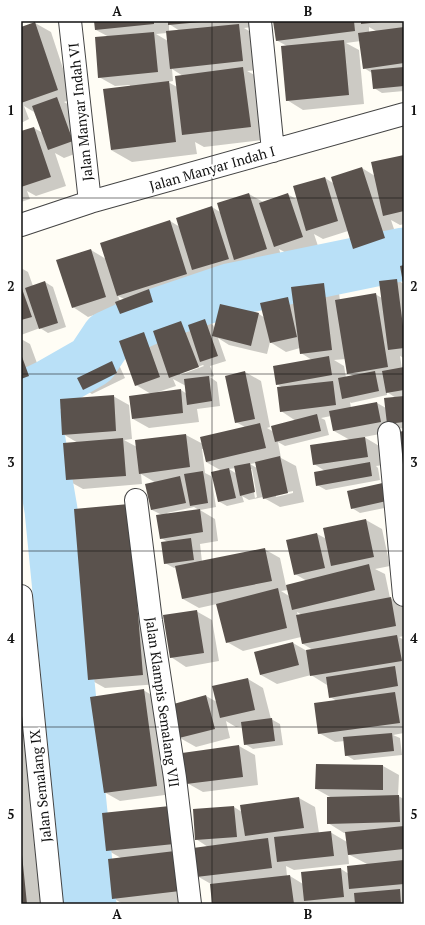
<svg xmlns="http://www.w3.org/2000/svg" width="425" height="925" viewBox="0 0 425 925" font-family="'PT Serif',serif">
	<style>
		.shadow { fill: #0003; fill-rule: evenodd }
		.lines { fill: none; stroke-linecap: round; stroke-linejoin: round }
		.river { stroke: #b9e0f7; stroke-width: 53 }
		.building { fill: #5a524d }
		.minor-casing { stroke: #444; stroke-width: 24 }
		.minor { stroke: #fff; stroke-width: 22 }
		.grid { fill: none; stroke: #111; stroke-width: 1; stroke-opacity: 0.55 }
		.labels { text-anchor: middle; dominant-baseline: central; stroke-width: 4; stroke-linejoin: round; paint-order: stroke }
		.street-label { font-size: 14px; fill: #111; stroke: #fff }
		.neatline { fill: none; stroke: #111; stroke-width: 1.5 }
		.grid-label { font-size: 13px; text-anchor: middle; font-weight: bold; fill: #111 }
	</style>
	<rect width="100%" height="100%" fill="#fffdf5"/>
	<!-- shadow -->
	<path class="shadow" d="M 95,21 L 253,21 L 253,27 L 244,28 L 254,34 L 258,70 L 247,71 L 264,80 L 271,139 L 204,147 L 195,142 L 197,154 L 132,162 L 111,150 L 130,85 L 115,86 L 99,77 L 109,37 L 96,30 ZM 169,24 L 180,31 L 169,32 ZM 167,33 L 168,41 L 156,34 ZM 172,69 L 183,76 L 177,87 L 168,82 L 173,81 Z
		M 274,21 L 404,21 L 404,91 L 382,93 L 374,88 L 372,73 L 364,68 L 361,41 L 346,43 L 359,50 L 364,104 L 303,110 L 287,100 L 287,46 L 276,40 ZM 369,27 L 376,31 L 369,32 Z
		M 35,23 L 51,32 L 73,99 L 64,102 L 73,107 L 88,149 L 64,158 L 55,153 L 66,186 L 36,196 L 27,191 L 30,199 L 21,202 L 21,132 L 34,128 L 43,133 L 34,112 L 24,106 L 29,119 L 21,123 L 21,28 Z
		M 404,156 L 404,224 L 400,225 L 391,220 L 400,247 L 369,257 L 354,248 L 348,231 L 323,239 L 314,234 L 318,246 L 290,255 L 279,249 L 282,258 L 251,268 L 243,263 L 244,268 L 208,278 L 200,273 L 202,283 L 158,297 L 161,307 L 129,318 L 121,314 L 118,307 L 88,317 L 73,307 L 91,250 L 106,259 L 170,221 L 180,227 L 212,207 L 220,212 L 249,194 L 263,202 L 287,194 L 298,200 L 325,178 L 333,183 L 362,168 L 375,176 ZM 118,296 L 124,299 L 120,301 Z
		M 21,268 L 28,272 L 33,286 L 45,282 L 53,287 L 66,327 L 48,333 L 40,328 L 21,335 Z
		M 397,280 L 404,284 L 404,358 L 400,356 L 402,369 L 404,368 L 404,428 L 396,429 L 396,431 L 364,437 L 381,447 L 384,465 L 376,466 L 378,468 L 380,480 L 326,490 L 317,485 L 325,471 L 314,464 L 350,440 L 334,431 L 331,416 L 321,418 L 325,420 L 329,435 L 285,446 L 278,442 L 281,458 L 296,466 L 304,502 L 280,507 L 264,498 L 263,497 L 249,500 L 242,496 L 244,502 L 227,506 L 218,501 L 222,471 L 206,462 L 204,449 L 202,449 L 205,473 L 211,476 L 216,507 L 200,510 L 215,519 L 218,541 L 200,544 L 202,562 L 264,549 L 280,558 L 286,586 L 307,581 L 295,574 L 288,541 L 317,534 L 327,539 L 324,529 L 366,520 L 382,529 L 390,566 L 375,569 L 385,574 L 390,598 L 404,605 L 404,636 L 399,637 L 404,640 L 404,672 L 403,672 L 404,672 L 404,697 L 403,697 L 404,698 L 404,733 L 393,735 L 400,738 L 402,755 L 354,760 L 346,755 L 345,741 L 335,742 L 319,733 L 337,701 L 330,697 L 327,685 L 311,675 L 277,684 L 261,675 L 256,652 L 293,643 L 307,651 L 313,650 L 303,644 L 301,637 L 243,651 L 227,642 L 217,604 L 199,608 L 183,599 L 177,567 L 174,568 L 165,563 L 168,542 L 161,538 L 162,515 L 152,510 L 156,483 L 141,474 L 142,484 L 83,489 L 67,480 L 78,443 L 63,434 L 113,396 L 129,405 L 132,439 L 124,440 L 137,447 L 186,435 L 203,444 L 245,427 L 236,422 L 245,372 L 261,381 L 270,427 L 267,428 L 274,432 L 296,421 L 281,411 L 283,388 L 277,384 L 312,360 L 301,353 L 300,348 L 286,352 L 270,342 L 267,354 L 229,345 L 218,338 L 226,361 L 210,366 L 214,376 L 210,377 L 217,382 L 220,406 L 197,409 L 199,422 L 149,428 L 133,419 L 151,394 L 136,385 L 144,333 L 157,340 L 181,322 L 188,326 L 205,320 L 213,325 L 215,329 L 259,314 L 265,318 L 288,298 L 294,302 L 323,284 L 339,293 L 340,301 L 375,294 L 382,298 ZM 346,359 L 348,373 L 354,376 L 346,378 L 344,366 L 334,360 ZM 203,365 L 204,366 L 180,375 L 180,373 ZM 173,379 L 186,386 L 187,394 L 181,390 L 158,392 L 176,386 ZM 387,392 L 396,398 L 386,408 L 377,403 L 351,408 L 350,402 L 351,403 L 387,395 ZM 256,463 L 257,468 L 250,464 ZM 236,468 L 237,474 L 229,469 ZM 250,469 L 252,469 L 257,497 L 255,498 ZM 293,491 L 293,493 L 276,497 L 276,495 ZM 194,507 L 199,510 L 168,514 L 167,513 ZM 288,590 L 289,596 L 281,591 ZM 297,612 L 302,615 L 298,616 Z
		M 21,339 L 30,344 L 45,385 L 21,394 Z
		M 112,362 L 120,367 L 125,378 L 92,394 L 84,389 Z
		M 349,492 L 399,505 L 360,513 L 352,508 Z
		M 144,514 L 159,684 L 105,688 L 89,679 Z
		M 196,611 L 212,620 L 219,661 L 186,667 L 171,657 Z
		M 248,679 L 263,688 L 271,719 L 280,724 L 283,745 L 253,749 L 245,744 L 242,726 L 236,727 L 226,721 L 230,738 L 196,747 L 180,738 L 206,696 L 217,702 Z
		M 143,690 L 159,699 L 172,794 L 120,801 L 104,792 Z
		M 21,726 L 25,729 L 41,904 L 21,904 Z
		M 239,746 L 255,755 L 258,785 L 203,792 L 187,783 Z
		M 383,766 L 399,775 L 398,796 L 404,799 L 404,904 L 311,904 L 308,902 L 308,904 L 213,904 L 211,884 L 197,876 L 208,847 L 196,839 L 194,810 L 234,807 L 242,812 L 299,798 L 315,807 L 319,833 L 330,832 L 347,842 L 346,833 L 344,833 L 328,823 L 332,798 L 316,789 ZM 348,854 L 367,864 L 349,874 L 341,869 L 302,873 L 303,884 L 290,876 L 287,876 L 286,866 L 294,870 L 349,864 Z
		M 170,807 L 195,900 L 159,904 L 123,904 L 113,898 L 121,858 L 107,850 Z"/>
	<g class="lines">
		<!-- river -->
		<path class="river" d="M 31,394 L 51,510 L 90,904
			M 21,399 L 50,385 L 92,361 L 108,337 L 158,314 L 229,290 L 404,254"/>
	</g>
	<!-- building -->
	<path class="building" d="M 94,21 L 154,21 L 154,24 L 95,30 Z
		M 168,21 L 201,21 L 201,22 L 168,25 Z
		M 273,21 L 354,21 L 355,31 L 276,41 Z
		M 361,21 L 381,21 L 381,22 L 361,24 Z
		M 35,22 L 58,90 L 21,103 L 21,27 Z
		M 239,24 L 243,61 L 170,69 L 166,31 Z
		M 404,27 L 404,63 L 363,69 L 358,33 Z
		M 154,32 L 158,72 L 98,78 L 95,37 Z
		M 344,40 L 349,95 L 286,101 L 281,46 Z
		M 243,67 L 251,127 L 182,135 L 175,76 Z
		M 404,67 L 404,86 L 373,89 L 371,70 Z
		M 169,81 L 176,142 L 111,150 L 103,89 Z
		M 57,97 L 73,141 L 48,150 L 32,106 Z
		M 34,127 L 51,177 L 21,187 L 21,131 Z
		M 404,155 L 404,211 L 383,216 L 371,162 Z
		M 362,167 L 385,238 L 353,249 L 331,177 Z
		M 325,177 L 338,221 L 306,231 L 293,186 Z
		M 249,193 L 267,249 L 234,260 L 217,203 Z
		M 288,193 L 303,237 L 274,247 L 259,203 Z
		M 212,206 L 229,259 L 192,270 L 176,218 Z
		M 170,220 L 187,274 L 117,296 L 100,243 Z
		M 91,249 L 106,297 L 72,308 L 56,260 Z
		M 404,265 L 404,283 L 403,283 L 400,266 Z
		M 397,279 L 404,334 L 404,348 L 388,350 L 379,281 Z
		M 45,281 L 58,323 L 39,329 L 25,288 Z
		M 324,283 L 332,350 L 300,354 L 291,287 Z
		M 21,286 L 32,317 L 21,320 Z
		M 149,289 L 153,302 L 120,314 L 115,302 Z
		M 376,293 L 388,367 L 347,374 L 335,300 Z
		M 288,297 L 297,337 L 270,343 L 260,303 Z
		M 220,304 L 259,313 L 251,346 L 212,336 Z
		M 205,319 L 218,356 L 200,362 L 188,325 Z
		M 181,321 L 199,367 L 169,378 L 153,331 Z
		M 144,332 L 160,377 L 135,386 L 119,341 Z
		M 21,354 L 29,376 L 21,379 Z
		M 329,356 L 332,375 L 276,385 L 273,366 Z
		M 112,361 L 117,373 L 83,390 L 77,378 Z
		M 404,367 L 404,390 L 386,393 L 382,371 Z
		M 245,371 L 255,419 L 235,423 L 225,376 Z
		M 375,371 L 379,391 L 342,399 L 338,378 Z
		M 209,376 L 212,401 L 187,405 L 184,379 Z
		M 333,381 L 336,405 L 280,412 L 277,387 Z
		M 181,389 L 183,413 L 132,419 L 129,396 Z
		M 114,395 L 116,431 L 62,435 L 60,399 Z
		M 404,396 L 404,422 L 387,424 L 384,398 Z
		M 377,402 L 381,422 L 333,431 L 329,411 Z
		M 317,414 L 321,431 L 275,442 L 271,426 Z
		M 260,423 L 266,448 L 206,462 L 200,437 Z
		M 404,431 L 404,456 L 400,456 L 397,432 Z
		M 186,434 L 190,467 L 139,474 L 135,440 Z
		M 365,437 L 368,457 L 313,465 L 310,445 Z
		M 123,438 L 126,476 L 66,480 L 63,443 Z
		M 280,456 L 288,493 L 263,499 L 255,462 Z
		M 370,462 L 372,476 L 316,486 L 314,472 Z
		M 250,463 L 255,492 L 240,496 L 234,466 Z
		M 229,468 L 236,498 L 218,502 L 211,472 Z
		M 203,471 L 208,503 L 190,506 L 184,474 Z
		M 180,476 L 186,503 L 151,510 L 145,484 Z
		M 387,482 L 391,500 L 351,509 L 347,491 Z
		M 129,504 L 143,675 L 88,680 L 74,509 Z
		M 200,509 L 203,532 L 160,539 L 156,515 Z
		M 366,519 L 374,557 L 331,566 L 323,528 Z
		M 317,533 L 325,568 L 294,575 L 286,540 Z
		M 191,538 L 194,560 L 164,564 L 161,542 Z
		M 265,548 L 272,581 L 182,599 L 175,566 Z
		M 369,564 L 375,590 L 292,610 L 286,585 Z
		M 278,588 L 287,628 L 226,643 L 216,604 Z
		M 391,597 L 396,626 L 302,644 L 296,615 Z
		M 197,610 L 204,653 L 170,658 L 163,615 Z
		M 397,635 L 402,661 L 310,676 L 306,650 Z
		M 293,642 L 299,665 L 260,675 L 254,652 Z
		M 395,666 L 398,686 L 329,698 L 326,677 Z
		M 248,678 L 255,710 L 220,718 L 212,686 Z
		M 144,689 L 157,786 L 104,793 L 90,697 Z
		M 395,692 L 400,723 L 318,734 L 314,703 Z
		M 206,695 L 215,729 L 179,738 L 170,705 Z
		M 272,718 L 275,741 L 244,745 L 241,722 Z
		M 392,733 L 394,751 L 345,756 L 343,737 Z
		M 239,745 L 243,777 L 186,784 L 182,753 Z
		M 316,764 L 383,765 L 383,790 L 315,789 Z
		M 399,795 L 400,822 L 327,824 L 327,797 Z
		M 299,797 L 304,828 L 245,836 L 240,805 Z
		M 170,806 L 174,844 L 106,851 L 102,813 Z
		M 234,806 L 237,837 L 195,840 L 193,809 Z
		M 404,826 L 404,849 L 348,855 L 345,832 Z
		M 331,831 L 334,856 L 277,862 L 274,837 Z
		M 268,838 L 272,868 L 196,877 L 193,848 Z
		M 175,851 L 180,891 L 112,899 L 108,859 Z
		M 21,855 L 22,855 L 27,904 L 21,904 Z
		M 404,860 L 404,884 L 349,889 L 347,866 Z
		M 341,868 L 344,897 L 304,901 L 301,872 Z
		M 290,875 L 294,904 L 212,904 L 210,884 Z
		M 400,889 L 401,904 L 355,904 L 354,893 Z"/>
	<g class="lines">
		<defs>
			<path id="minor" d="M 70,21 L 90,202
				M 260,21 L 273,151
				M 21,225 L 90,202 L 404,114
				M 389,433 L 404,595
				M 136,500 L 151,621 L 175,778 L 190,904
				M 21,596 L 52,904"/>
		</defs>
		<!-- minor casing -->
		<use href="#minor" class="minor-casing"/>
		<!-- minor -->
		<use href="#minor" class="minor"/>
	</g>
	<!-- grid -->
	<path class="grid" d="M 212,21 L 212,904M 21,198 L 404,198M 21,374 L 404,374M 21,551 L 404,551M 21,727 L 404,727"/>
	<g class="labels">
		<!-- street labels -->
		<g class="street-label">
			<text transform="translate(80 112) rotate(-96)">Jalan Manyar Indah VI</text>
			<text transform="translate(212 168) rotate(-16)">Jalan Manyar Indah I</text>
			<text transform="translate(163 702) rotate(82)">Jalan Klampis Semalang VII</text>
			<text transform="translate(40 786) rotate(-96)">Jalan Semalang IX</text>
		</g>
	</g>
	<!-- border -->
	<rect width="425" height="925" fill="none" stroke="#ffffff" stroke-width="44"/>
	<rect x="22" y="22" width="381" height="881" class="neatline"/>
	<g class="grid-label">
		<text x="117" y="16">A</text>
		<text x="308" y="16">B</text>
		<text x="11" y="115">1</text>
		<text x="414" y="115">1</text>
		<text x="11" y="291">2</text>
		<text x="414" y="291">2</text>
		<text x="11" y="467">3</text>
		<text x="414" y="467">3</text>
		<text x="11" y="643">4</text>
		<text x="414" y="643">4</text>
		<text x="11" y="819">5</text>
		<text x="414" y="819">5</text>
		<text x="117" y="919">A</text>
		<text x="308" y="919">B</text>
	</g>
</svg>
